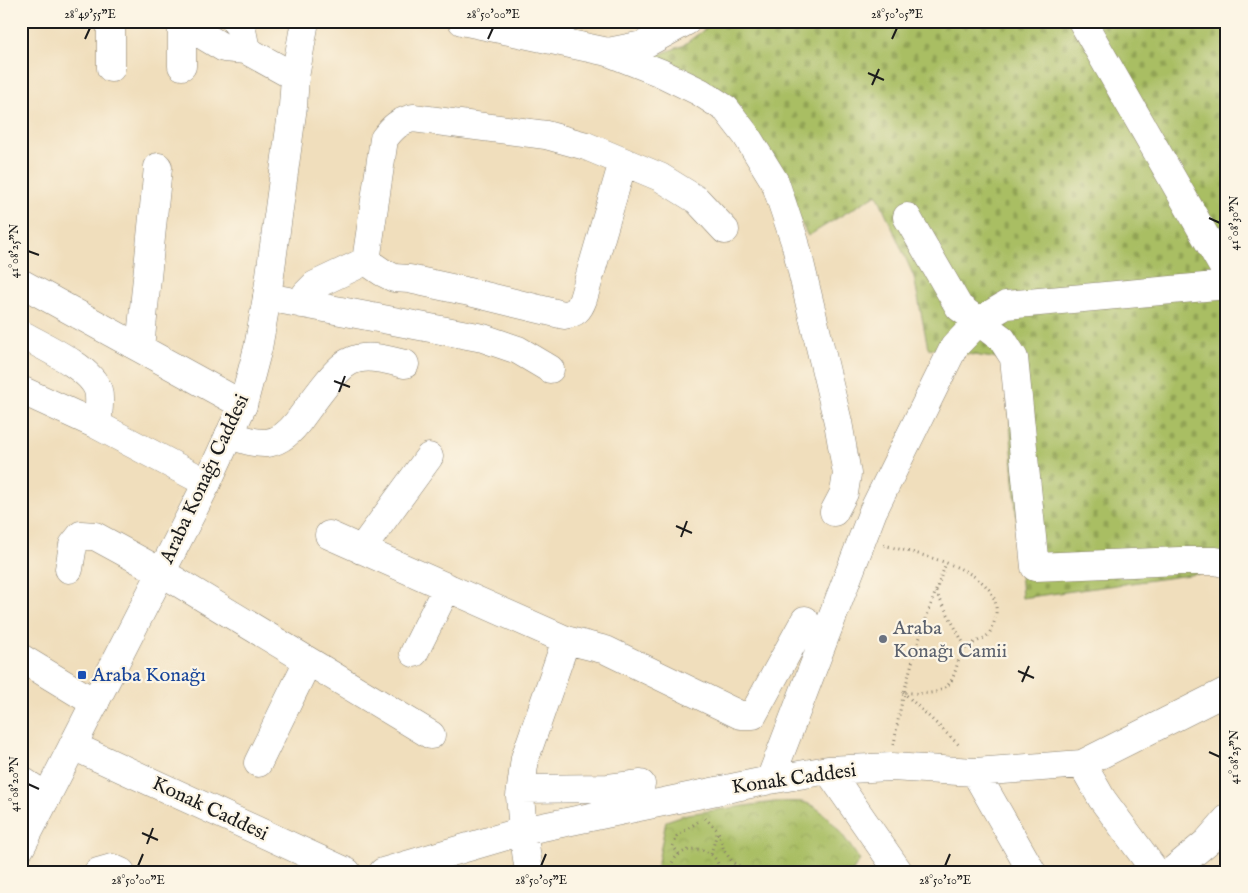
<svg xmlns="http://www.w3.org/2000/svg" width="1248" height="893" viewBox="0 0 1248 893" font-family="'IM FELL English',serif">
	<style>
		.cemetery { fill: url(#cemetery-stones); stroke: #626d40 }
		.park { fill: url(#park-crowns); stroke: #626d40 }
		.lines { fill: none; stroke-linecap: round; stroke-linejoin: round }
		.minor-casing { stroke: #867d6c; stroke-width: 29 }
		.major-casing { stroke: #867d6c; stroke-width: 29 }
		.path { stroke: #867d6c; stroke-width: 3; stroke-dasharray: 1 4; stroke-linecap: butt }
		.minor { stroke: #fff; stroke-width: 28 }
		.major { stroke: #fff; stroke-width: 28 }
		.ticks { fill: none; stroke: #1c1c1c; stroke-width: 2 }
		.worship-dot { fill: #6b7280; stroke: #fcf5e5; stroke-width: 2 }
		.transit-dot { fill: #1a4fb4; stroke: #fcf5e5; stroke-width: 2 }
		.labels { text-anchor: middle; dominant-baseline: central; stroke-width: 4.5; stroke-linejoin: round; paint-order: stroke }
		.street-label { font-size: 20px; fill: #1c1c1c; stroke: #fcf5e5 }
		.worship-label { font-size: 20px; fill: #5b616d; stroke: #fcf5e5; text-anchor: start }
		.transit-label { font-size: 20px; fill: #164399; stroke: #fcf5e5; text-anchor: start }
		.neatline { fill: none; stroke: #1c1c1c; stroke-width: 2 }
		.ticks-label { font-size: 12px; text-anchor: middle; fill: #1c1c1c }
	</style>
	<defs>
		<pattern id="cemetery-stones" width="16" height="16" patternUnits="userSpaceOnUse" patternTransform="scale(1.25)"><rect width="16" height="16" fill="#a9be63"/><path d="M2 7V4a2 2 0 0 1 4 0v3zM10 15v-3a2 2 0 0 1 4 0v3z" fill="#91a355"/></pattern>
		<pattern id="park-crowns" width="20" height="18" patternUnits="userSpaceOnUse" patternTransform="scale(1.25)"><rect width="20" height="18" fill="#a9be63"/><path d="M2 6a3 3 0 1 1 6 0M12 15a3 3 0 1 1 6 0" fill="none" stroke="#91a355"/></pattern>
	</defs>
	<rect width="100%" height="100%" fill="#fcf5e5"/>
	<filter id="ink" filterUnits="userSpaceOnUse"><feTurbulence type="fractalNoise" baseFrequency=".02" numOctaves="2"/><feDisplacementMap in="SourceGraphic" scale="10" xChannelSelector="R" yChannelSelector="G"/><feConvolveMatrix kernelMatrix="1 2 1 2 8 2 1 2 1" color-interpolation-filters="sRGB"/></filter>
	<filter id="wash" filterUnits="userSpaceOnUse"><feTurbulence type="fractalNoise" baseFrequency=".0096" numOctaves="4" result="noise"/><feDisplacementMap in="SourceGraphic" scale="20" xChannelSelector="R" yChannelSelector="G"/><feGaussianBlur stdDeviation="1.12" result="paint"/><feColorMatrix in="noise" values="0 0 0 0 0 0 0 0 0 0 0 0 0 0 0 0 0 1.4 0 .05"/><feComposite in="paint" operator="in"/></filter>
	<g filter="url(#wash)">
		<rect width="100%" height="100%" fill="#f0debc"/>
		<!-- cemetery -->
		<path class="cemetery" d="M 716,21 L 1227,21 L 1227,575 L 1218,571 L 1022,598 L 1006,360 L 928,348 L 914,277 L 877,194 L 808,236 L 738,107 L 647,59 L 682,46 Z"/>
		<!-- park -->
		<path class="park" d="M 774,802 C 783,802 793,801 802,802 C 826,806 847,842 860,860 L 852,872 L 656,872 L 666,821 L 687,814 Z"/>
	</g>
	<g filter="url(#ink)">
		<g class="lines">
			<defs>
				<path id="minor" d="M 111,21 L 111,68
					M 179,21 L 224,48 L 246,50 L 295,77
					M 235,21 L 242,30 L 246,50
					M 462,21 L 608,52 L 643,45 L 687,21
					M 1082,21 L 1227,274
					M 182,23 L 182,66
					M 608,52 L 661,73 L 700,92 L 726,109 L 746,135 L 775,182 L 795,242 L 838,422 L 847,474 L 844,493 L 834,512
					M 907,217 L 959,307 L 1002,339 L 1014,358 L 1035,567 L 1180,561 L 1216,561 L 1227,564
					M 366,261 L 384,139 C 393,127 398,122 413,118 L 546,135 L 586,146 L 660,177 L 697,200 L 725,230
					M 366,261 L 382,272 L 394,278 L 409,279 L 465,291 L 564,315 C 576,313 579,310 583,299 L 623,162
					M 21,283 L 243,405
					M 267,297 L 483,338 L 518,350 L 550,369
					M 302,304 L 306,294 L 315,285 L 366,261
					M 21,334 C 42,346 90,367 98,390 C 101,401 98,414 97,425
					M 140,348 L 158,167
					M 21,390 L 97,425 L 207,483
					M 229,435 C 241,438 253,444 266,443 C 279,442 289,433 297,423 C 308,409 334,369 349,362 C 366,353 387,360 405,364
					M 329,535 L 566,640 L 525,758 L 520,796 L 523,831 L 529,872
					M 361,550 L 429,457
					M 69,569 L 73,545 L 81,535 L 95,536 L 161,572 L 431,735
					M 566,640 L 606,650 L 740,715 L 753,715 L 805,620
					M 414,653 L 447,587
					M 21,658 L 95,703
					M 73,746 L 347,872
					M 258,763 L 308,661
					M 1082,764 L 1102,799 L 1156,872
					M 828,770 L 899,872
					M 975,772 L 1032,872
					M 21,780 L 47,797
					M 770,780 L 873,511 L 954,347 L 979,321 L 1006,305 L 1227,285
					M 521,789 L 608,788 L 641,784
					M 98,872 L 112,868 L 121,872
					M 383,872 L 523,831 L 770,780 L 828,770 L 891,767 L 975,772 L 1082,764 L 1227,691
					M 1171,872 L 1207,842 L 1227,819"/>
				<path id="major" d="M 21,847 L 207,483 L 243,405 L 258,348 L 267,297 L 293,106 L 295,77 L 305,21"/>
			</defs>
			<!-- minor casing -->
			<use href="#minor" class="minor-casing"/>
			<!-- major casing -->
			<use href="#major" class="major-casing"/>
			<!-- path -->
			<path class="path" d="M 884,545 C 922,556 1022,572 990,632 C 986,640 971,642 965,649 C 958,657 957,668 953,677 C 945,697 921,694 903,692
				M 936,592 L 966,648
				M 903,692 L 960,746
				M 894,745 C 903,681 924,623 946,563
				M 705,818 L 718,831 L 724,850 L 733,863 L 741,867 L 745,872
				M 679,854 L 673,846 L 677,836 L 699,821
				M 711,854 L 717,833
				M 720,869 L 740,867
				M 669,872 C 674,842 717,841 720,872"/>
			<!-- minor -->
			<use href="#minor" class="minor"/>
			<!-- major -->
			<use href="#major" class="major"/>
		</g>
	</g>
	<!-- ticks -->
	<path class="ticks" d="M 85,39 L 90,28M 488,39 L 493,28M 892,39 L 897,28M 868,73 L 884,80M 872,85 L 879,69M 1209,218 L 1220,223M 28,251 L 39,255M 334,381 L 350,387M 339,392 L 345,376M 676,526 L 692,533M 681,537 L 687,521M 1018,671 L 1034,678M 1022,682 L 1029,666M 1209,752 L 1220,757M 28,784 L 39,789M 142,833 L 158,840M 147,844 L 153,828M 138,866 L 143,854M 541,866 L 546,854M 945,866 L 950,854"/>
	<!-- markers -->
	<circle class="worship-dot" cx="883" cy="639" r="5"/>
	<rect class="transit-dot" x="77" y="670" width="10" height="10" rx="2.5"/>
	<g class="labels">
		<!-- street labels -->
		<g class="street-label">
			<text transform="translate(205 479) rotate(-65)">Araba Konağı Caddesi</text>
			<text transform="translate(794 779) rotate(-8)">Konak Caddesi</text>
			<text transform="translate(210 809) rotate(25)">Konak Caddesi</text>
		</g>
		<!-- worship labels -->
		<g class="worship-label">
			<text x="893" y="628">Araba<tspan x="893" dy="23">Konağı Camii</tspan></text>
		</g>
		<!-- transit labels -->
		<g class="transit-label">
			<text x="92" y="675">Araba Konağı</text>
		</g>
	</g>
	<!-- margin -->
	<rect width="1248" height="893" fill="none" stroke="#fcf5e5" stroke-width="55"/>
	<rect x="28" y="28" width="1192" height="838" class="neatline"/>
	<g class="ticks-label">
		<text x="90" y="18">28°49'55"E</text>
		<text x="493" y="18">28°50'00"E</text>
		<text x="897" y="18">28°50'05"E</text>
		<text transform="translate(1234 223) rotate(-90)" y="4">41°08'30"N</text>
		<text transform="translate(14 251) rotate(-90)" y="4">41°08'25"N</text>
		<text transform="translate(1234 757) rotate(-90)" y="4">41°08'25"N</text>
		<text transform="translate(14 784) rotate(-90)" y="4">41°08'20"N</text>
		<text x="138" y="884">28°50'00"E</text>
		<text x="541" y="884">28°50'05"E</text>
		<text x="945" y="884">28°50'10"E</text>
	</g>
</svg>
